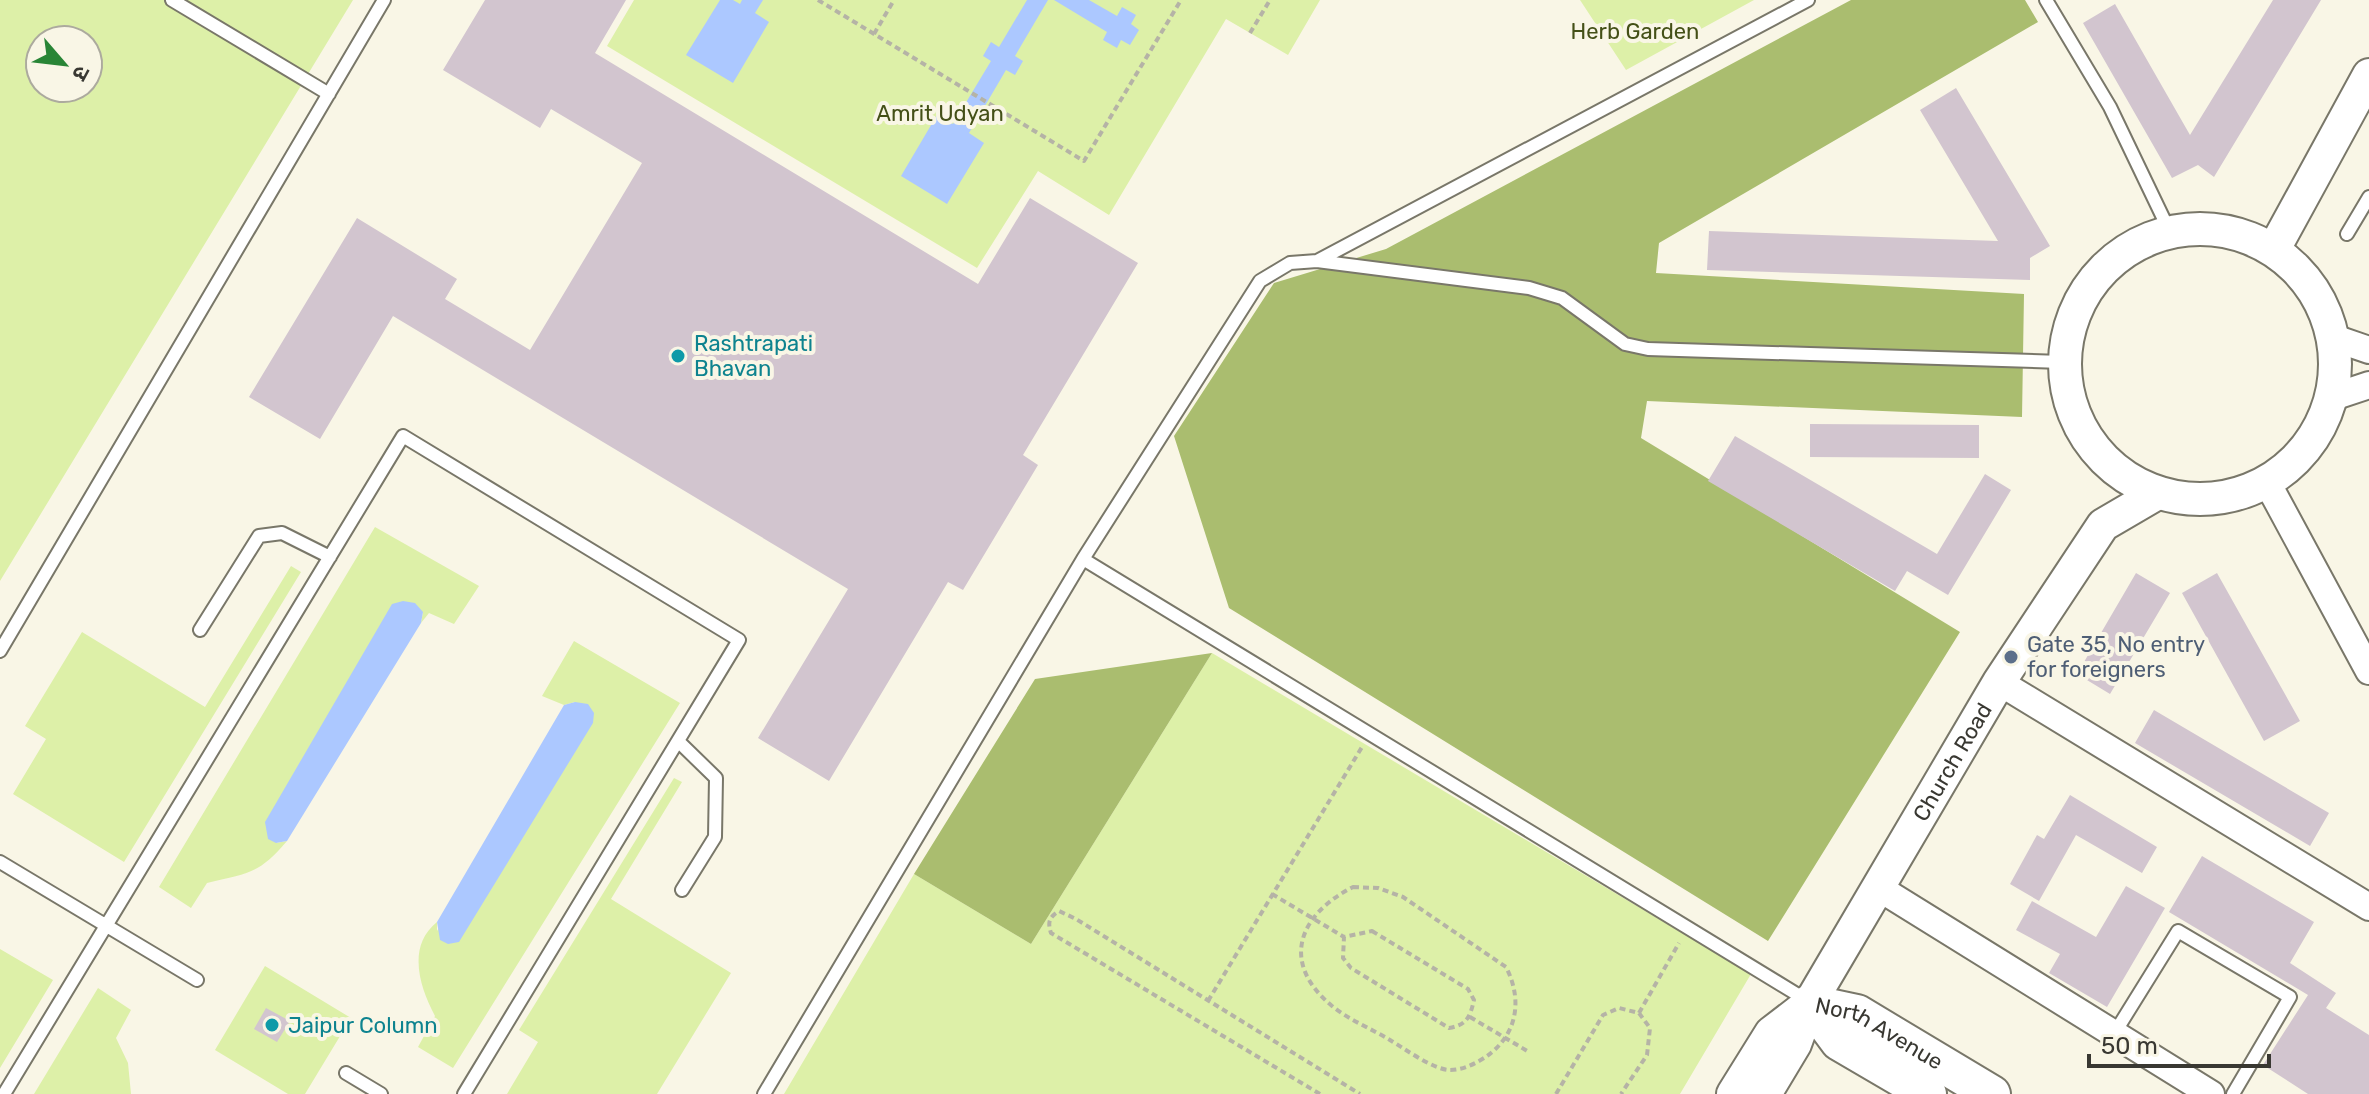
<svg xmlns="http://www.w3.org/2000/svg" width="2369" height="1094" viewBox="0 0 2369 1094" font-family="Rubik,'Noto Sans Devanagari',sans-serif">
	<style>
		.green { fill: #ddf0a8; fill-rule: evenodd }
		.forest { fill: #aabd6f }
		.water { fill: #acc8ff }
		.building { fill: #d2c5cf }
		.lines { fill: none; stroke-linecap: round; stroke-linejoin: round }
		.service-casing { stroke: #797769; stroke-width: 16 }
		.minor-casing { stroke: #797769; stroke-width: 30 }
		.tertiary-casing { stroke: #797769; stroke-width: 36 }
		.secondary-casing { stroke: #797769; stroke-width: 40 }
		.path { stroke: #b5b3a6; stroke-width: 4; stroke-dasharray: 6 4; stroke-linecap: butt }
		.service { stroke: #fff; stroke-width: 12 }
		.minor { stroke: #fff; stroke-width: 26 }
		.tertiary { stroke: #fff; stroke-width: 32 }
		.secondary { stroke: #fff; stroke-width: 36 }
		.culture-dot { fill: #0f9aa8; stroke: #f9f6e6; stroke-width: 3 }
		.service-dot { fill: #5c6f8a; stroke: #f9f6e6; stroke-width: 3 }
		.labels { text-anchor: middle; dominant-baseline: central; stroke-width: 8; stroke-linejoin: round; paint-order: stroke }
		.park-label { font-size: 22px; fill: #445017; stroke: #f9f6e6 }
		.culture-label { font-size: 22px; fill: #0d838f; stroke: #f9f6e6; text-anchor: start }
		.service-label { font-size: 22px; fill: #4e5e75; stroke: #f9f6e6; text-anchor: start }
		.street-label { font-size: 22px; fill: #393832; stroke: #f9f6e6 }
	</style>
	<rect width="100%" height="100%" fill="#f9f6e6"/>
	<!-- green -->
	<path class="green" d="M 0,0 L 353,0 L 0,581 ZM 40,40 L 88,40 L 88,88 L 40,88 Z
		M 634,0 L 1320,0 L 1288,55 L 1226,19 L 1109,215 L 1038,171 L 977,268 L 607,46 Z
		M 1580,0 L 1754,0 L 1626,70 Z
		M 375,527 L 479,586 L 454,624 L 429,613 L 421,623 L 423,612 L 276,843 L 287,841 C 258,875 248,873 207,883 L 191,908 L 159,887 Z
		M 291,566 L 301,572 L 124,862 L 13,794 L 46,739 L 25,726 L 82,632 L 205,707 Z
		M 574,641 L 680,703 L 453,1068 L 418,1047 L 435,1016 C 419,986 407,946 437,922 L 437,931 L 575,702 L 564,705 L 542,696 Z
		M 1212,653 L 1751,974 L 1680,1094 L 784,1094 L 914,874 L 1031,944 Z
		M 674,778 L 682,782 L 611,899 L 731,973 L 657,1094 L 507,1094 L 538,1042 L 519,1030 Z
		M 0,949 L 53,980 L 0,1068 Z
		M 265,966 L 351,1018 L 305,1094 L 288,1094 L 215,1050 Z
		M 98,988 L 131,1010 L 116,1038 L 128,1063 L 131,1094 L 34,1094 Z"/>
	<!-- forest -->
	<path class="forest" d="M 1851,0 L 2025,0 L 2038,22 L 1659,243 L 1656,273 L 2024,294 L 2022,417 L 1647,401 L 1641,438 L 1960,632 L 1768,941 L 1229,608 L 1174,436 L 1274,283 L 1386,249 Z
		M 1212,653 L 1031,944 L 914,874 L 1035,679 Z"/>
	<!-- water -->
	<path class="water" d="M 720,0 L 733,0 L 740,4 L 742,0 L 763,0 L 755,13 L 769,22 L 733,83 L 686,55 Z
		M 1027,0 L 1048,0 L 1015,56 L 1023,61 L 1015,75 L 1006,70 L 969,133 L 984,143 L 947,204 L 901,176 L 937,115 L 953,124 L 991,61 L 983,56 L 991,42 L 999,47 Z
		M 1054,0 L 1089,0 L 1117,16 L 1122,7 L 1136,15 L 1131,24 L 1139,30 L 1130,45 L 1121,40 L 1117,48 L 1103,40 L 1107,32 Z
		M 403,601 L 415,603 L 423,612 L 421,623 L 287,841 L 276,843 L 268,839 L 265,822 L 392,604 Z
		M 575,702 L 588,704 L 594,713 L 593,723 L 459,942 L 448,944 L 440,940 L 437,922 L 564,705 Z"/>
	<!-- building -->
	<path class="building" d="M 485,0 L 626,0 L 595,53 L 978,284 L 1030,198 L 1138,263 L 1023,455 L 1038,465 L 963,590 L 948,582 L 829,781 L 758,738 L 848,589 L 393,316 L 320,439 L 249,397 L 357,218 L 457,279 L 445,299 L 530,350 L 642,163 L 551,109 L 540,128 L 443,70 Z
		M 2273,0 L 2321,0 L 2214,177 L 2198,165 L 2172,178 L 2083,23 L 2115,4 L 2190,135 Z
		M 1956,88 L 2050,246 L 2030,258 L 2030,280 L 1707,270 L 1709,231 L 1998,241 L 1920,110 Z
		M 1810,424 L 1979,425 L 1979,458 L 1810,457 Z
		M 1735,436 L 1937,554 L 1985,474 L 2011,490 L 1948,595 L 1907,571 L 1895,591 L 1708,481 Z
		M 2136,573 L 2170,593 L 2110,694 L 2077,674 Z
		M 2217,573 L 2300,721 L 2264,741 L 2182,593 Z
		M 2154,710 L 2329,813 L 2310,846 L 2135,743 Z
		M 2070,795 L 2157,847 L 2142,873 L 2076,835 L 2039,901 L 2010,884 L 2037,835 L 2044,839 Z
		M 2202,856 L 2314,922 L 2290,963 L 2336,993 L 2326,1008 L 2369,1035 L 2369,1094 L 2308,1094 L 2263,1065 L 2308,995 L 2169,912 Z
		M 2126,886 L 2165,908 L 2107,1007 L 2049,973 L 2060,954 L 2016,930 L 2032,901 L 2096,937 Z
		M 266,1008 L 290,1021 L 277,1042 L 254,1029 Z"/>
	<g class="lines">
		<defs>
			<path id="service" d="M 172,0 L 329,94
				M 2046,0 L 2110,107 L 2169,230
				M 2347,234 L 2369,197
				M 1317,261 L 1529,288 L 1562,298 L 1625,344 L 1648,349 L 2062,362
				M 1083,559 L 1808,1001
				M 200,630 L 259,536 L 282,533 L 330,557
				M 0,651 L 384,0
				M 678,741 L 716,778 L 715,837 L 682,890
				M 0,862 L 197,980
				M 2114,1034 L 2178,931 L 2290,997 L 2233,1094
				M 346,1073 L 381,1094
				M 4,1094 L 403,436 L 739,640 L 464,1094
				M 764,1094 L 1083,559 L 1260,281 L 1290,263 L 1317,261 L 1808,0"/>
			<path id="minor" d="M 2334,338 L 2369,350
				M 2333,397 L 2369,385
				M 2268,484 L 2369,671
				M 1999,682 L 2369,907
				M 1879,888 L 2211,1094"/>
			<g id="tertiary">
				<circle cx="2200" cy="364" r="135"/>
				<path d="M 2274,249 L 2369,75"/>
				<path d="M 1733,1094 L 1771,1033 L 1810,1003"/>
				<path id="s1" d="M 1765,1094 L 1795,1044 L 1810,1003 L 1999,682 L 2103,525 L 2156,494"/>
			</g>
			<g id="secondary">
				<path id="s2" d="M 1810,1003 L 1857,1013 L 1992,1094"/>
				<path d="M 1810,1003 L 1839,1042 L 1928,1094"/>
			</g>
		</defs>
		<!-- service casing -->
		<use href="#service" class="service-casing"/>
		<!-- minor casing -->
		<use href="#minor" class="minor-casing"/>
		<!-- tertiary casing -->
		<use href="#tertiary" class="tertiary-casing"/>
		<!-- secondary casing -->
		<use href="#secondary" class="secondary-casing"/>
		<!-- path -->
		<path class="path" d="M 818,0 L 1084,161 L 1181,0
			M 1250,33 L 1270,0
			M 874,34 L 894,0
			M 1353,887 L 1378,888 L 1403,897 L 1506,967 C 1525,1004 1515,1041 1479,1061 C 1470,1066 1461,1070 1450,1070 C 1434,1070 1405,1049 1390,1040 C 1372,1029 1349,1020 1332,1006 C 1280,963 1298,915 1353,887 Z
			M 1272,894 L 1344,937
			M 1372,931 L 1468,989 L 1474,1000 C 1470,1017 1467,1025 1449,1028 L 1351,968 L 1343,958 L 1344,937 Z
			M 1208,1001 L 1362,747
			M 1639,1013 L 1679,943
			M 1470,1017 L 1529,1052
			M 1320,1094 L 1051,933 C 1047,921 1050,917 1059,911 L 1076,919 L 1360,1094
			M 1556,1094 L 1603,1015 L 1619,1008 L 1639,1013 L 1650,1028 L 1647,1055 L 1621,1094"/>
		<!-- service -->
		<use href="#service" class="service"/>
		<!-- minor -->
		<use href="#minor" class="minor"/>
		<!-- tertiary -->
		<use href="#tertiary" class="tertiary"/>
		<!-- secondary -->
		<use href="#secondary" class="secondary"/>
	</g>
	<!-- markers -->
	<g class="culture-dot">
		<circle cx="678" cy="356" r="8"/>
		<circle cx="272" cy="1025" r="8"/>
	</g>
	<circle class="service-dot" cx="2011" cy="657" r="8"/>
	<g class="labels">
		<!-- park labels -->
		<g class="park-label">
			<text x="1635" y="31">Herb Garden</text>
			<text x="940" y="113">Amrit Udyan</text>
		</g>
		<!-- culture labels -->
		<g class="culture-label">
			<text x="694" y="343">Rashtrapati<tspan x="694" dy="25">Bhavan</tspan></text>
			<text x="288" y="1025">Jaipur Column</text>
		</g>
		<!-- service labels -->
		<g class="service-label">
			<text x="2027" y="644">Gate 35, No entry<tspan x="2027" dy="25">for foreigners</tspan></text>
		</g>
		<!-- street labels -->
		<g class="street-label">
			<text stroke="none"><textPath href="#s1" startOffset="382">Church Road</textPath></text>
			<text stroke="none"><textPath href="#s2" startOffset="76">North Avenue</textPath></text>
		</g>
	</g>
	<!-- north arrow -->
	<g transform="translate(64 64) rotate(118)"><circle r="38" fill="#f9f6e6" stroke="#acaa9e" stroke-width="2"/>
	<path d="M0-6L14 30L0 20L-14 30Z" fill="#298536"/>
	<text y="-12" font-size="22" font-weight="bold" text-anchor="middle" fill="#393832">उ</text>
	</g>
	<!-- scale -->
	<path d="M2089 1054v12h180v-12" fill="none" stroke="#393832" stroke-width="4"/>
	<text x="2101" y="1054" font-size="24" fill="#393832" stroke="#f9f6e6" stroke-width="6" paint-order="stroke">50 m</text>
</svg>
